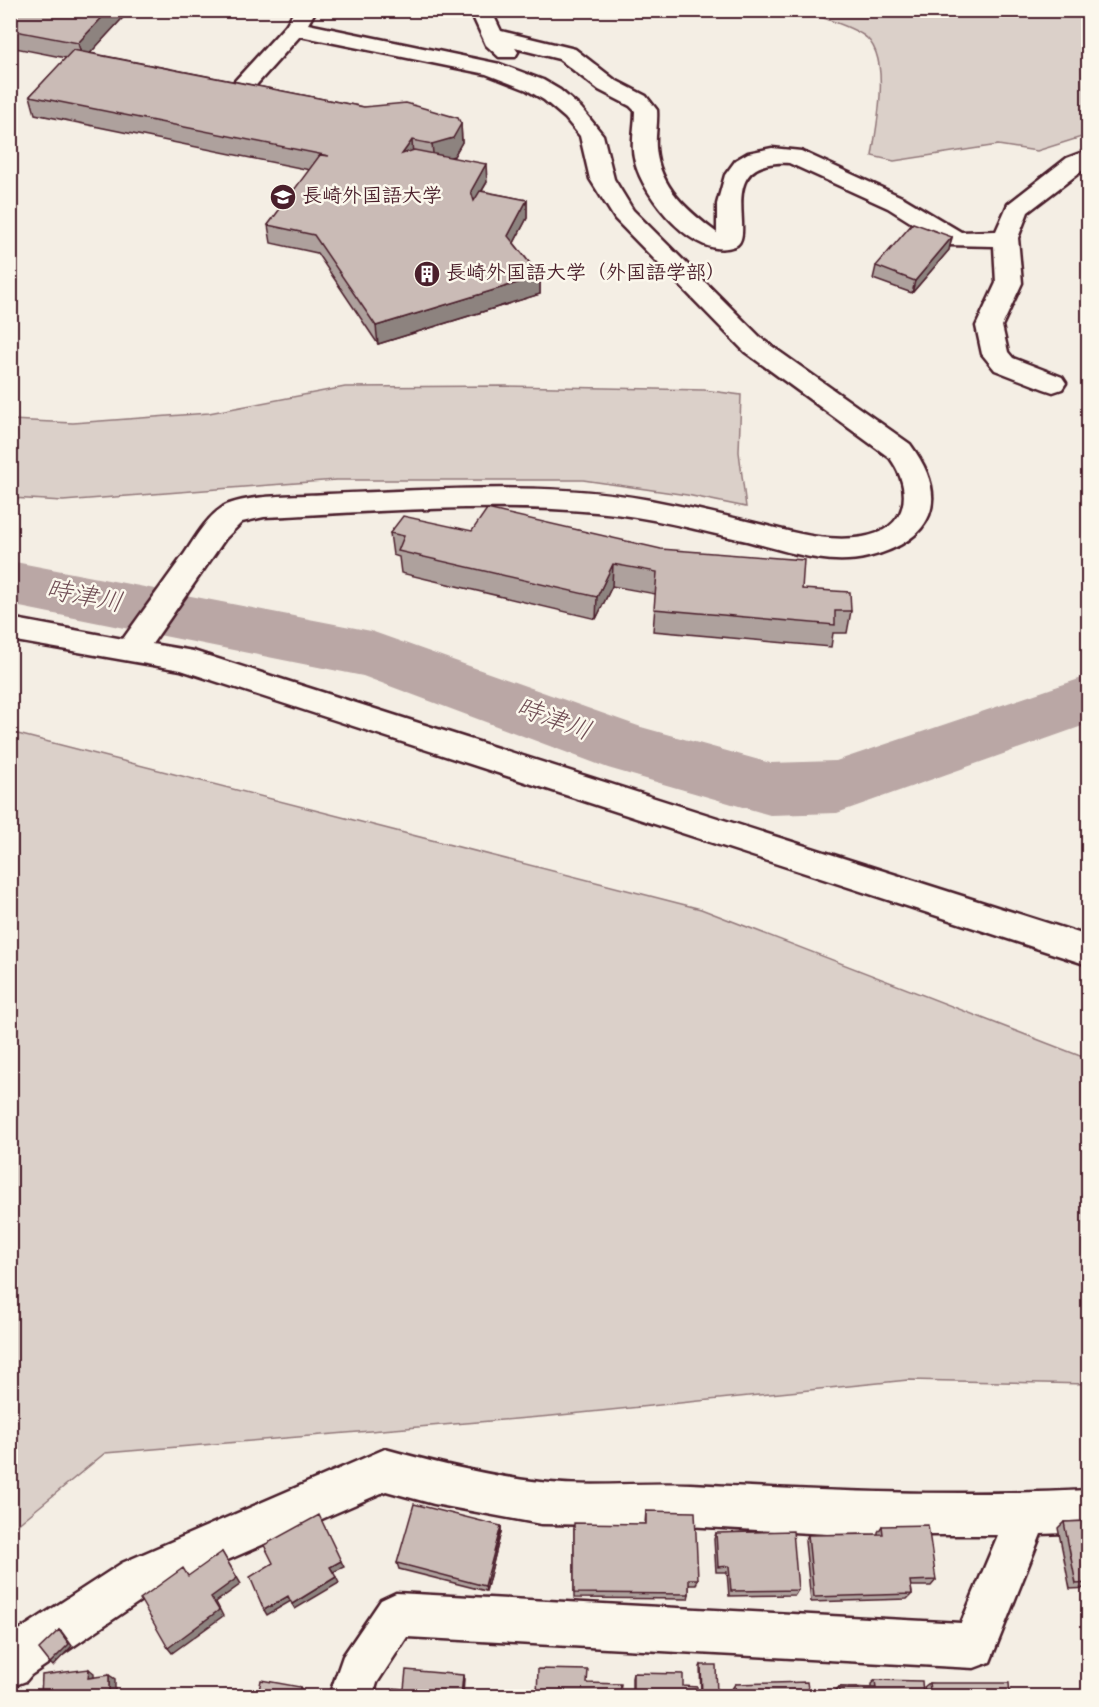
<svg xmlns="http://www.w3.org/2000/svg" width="1099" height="1707" viewBox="0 0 1099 1707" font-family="'Indie Flower','Klee One',sans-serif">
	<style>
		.green { fill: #dbd0c9; stroke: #92787a; stroke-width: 1.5 }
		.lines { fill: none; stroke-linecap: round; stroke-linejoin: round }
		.river { fill: #baa7a5; fill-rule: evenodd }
		.minor-casing { stroke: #4a1f2b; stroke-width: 5 }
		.minor { fill: #fbf7ec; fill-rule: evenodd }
		.wall { fill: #aea19d; stroke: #4a1f2b; stroke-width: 1.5 }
		.shaded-wall { fill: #8d837f; stroke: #4a1f2b; stroke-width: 1.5 }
		.building { fill: #cabbb6; stroke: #4a1f2b; stroke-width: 1.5 }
		.labels { text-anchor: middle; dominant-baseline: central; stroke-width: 5; stroke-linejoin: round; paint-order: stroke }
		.far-poi-label { font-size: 20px; font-weight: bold; fill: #4a1f2b; stroke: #fbf7ec; text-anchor: start }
		.water-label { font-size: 26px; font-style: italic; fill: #714f56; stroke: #fbf7ec }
	</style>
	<rect width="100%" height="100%" fill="#f4eee4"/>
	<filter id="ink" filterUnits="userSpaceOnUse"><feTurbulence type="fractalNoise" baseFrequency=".0167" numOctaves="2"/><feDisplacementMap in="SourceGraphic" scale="12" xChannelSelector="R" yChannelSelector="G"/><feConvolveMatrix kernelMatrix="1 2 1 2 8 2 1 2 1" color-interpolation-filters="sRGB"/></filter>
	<g filter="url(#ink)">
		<!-- green -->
		<path class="green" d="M 803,11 L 1088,11 L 1088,135 L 1037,151 L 998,145 L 894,161 L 872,156 C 876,128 893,54 863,35 C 846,24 822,18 803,11 Z
			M 506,386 L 704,390 L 741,395 L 739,452 L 746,507 L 687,495 L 583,480 L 336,480 L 63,501 L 11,498 L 11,420 L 73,423 L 209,413 L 345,387 Z
			M 10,732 L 701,909 L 1088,1059 L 1088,1384 L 908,1380 L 551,1416 L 105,1453 L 11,1530 Z"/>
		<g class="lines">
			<!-- river -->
			<path class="river" d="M 10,561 L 371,631 L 641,727 L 770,763 L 836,761 L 1088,676 L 1088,724 L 837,813 L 770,815 L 608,768 L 363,676 L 10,605 Z"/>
			<defs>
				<path id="minor" d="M 295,10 L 316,10 L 308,24 L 500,64 L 543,80 L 560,90 L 581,108 L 603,135 L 614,179 L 633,210 L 763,340 L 910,444 C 951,499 934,540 868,557 C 828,567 786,551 747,541 C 697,530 647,516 596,512 C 486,502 374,512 264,517 L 242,522 L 225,539 L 152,644 L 193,651 L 1088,936 L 1088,965 L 181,670 L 10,640 L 10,618 L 123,639 C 143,611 164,582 185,553 C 195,538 207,517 223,507 C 245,494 301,496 328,494 C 435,490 545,481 650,500 C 687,507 723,515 759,524 C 793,532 827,543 863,537 C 908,529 914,491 890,458 L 745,352 L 615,219 L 590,179 L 580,136 L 565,118 L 544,100 L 527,90 L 486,74 L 300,36 L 249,93 L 233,93 L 230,88 L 233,83 L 286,25 Z
					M 470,10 L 491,10 L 501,31 L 575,49 L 615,80 L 646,96 L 657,110 C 658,123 655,135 656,148 C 659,187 688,211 717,233 L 717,204 L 725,175 L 736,160 L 748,153 L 772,148 L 801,151 L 904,198 L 961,232 L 996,231 L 1008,204 L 1067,158 L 1088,150 L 1088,166 L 1028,212 L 1018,238 L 1022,283 L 1002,326 L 1008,352 L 1013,358 L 1062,377 L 1066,383 L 1062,389 L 1053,392 L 1044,389 L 995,370 L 982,354 L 976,326 L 996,283 L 994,246 L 947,245 L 888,208 L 789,163 C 711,159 758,237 735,246 C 695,262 643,196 635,162 C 630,145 635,128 635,111 L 630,106 L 599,90 L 559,59 L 515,48 L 518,52 L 515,57 L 499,57 L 486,45 Z
					M 385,1449 C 436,1463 488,1476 540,1482 C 589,1488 640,1482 690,1484 C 823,1491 955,1497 1088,1490 L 1088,1532 L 1041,1534 L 990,1662 L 974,1668 L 407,1637 L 377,1683 L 373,1696 L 329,1696 L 343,1656 L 381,1600 L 396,1593 L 961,1623 L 998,1535 L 846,1535 L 686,1526 L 541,1524 L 434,1504 L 386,1491 L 152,1593 L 31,1675 L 26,1681 L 10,1687 L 10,1636 L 122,1563 Z"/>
			</defs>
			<!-- minor casing -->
			<use href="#minor" class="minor-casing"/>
			<!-- minor -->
			<use href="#minor" class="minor"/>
		</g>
		<!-- wall -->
		<path class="wall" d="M 10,10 L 130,10 L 90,53 L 364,107 L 461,124 L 462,142 L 454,156 L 450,157 L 487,182 L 482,191 L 527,200 L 527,218 L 514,243 L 540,276 L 540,294 L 378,344 L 317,253 L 271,243 L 268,225 L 310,170 L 35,114 L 30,96 L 66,58 L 10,47 Z
			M 952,237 L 949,250 L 912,293 L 873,279 L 876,266 Z
			M 472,531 L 802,589 L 851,611 L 847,633 L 833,633 L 831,647 L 653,631 L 656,594 L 612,586 L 596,619 L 401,573 L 399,557 L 393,555 L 390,533 Z
			M 646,1511 L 698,1579 L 696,1585 L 689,1585 L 689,1594 L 688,1599 L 574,1598 L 574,1529 L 645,1524 Z
			M 1089,1521 L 1089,1588 L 1070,1589 L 1058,1528 L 1064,1522 Z
			M 501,1526 L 501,1532 L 486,1591 L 399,1569 L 397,1563 Z
			M 882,1526 L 936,1580 L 931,1586 L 911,1586 L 912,1594 L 907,1599 L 811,1602 L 805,1541 L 808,1535 L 878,1534 L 878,1532 Z
			M 716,1533 L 798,1590 L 795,1595 L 729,1596 L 727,1572 L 716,1572 L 714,1539 Z
			M 701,1665 L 717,1696 L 701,1696 L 700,1667 Z
			M 633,1673 L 697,1696 L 632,1696 L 632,1678 Z
			M 875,1680 L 923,1696 L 835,1696 L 835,1691 L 839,1687 L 871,1688 L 871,1684 Z
			M 929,1683 L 1010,1696 L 925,1696 L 924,1687 Z
			M 735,1684 L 809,1696 L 733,1696 L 732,1689 Z"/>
		<!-- shaded-wall -->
		<path class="shaded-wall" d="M 109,10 L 130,10 L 83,61 L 78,43 Z
			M 461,124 L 462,142 L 454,156 L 434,162 L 432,144 Z
			M 412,140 L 413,158 L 402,154 Z
			M 486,164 L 487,182 L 471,209 L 471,191 Z
			M 527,200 L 527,218 L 508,254 L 508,236 Z
			M 952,237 L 949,250 L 912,293 L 915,281 Z
			M 540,276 L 540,294 L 378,344 L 376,326 Z
			M 613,564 L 612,586 L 596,619 L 597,597 Z
			M 501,1526 L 501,1532 L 486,1591 L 485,1586 Z
			M 222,1552 L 241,1584 L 216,1602 L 223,1616 L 172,1653 L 168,1648 Z
			M 341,1561 L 344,1567 L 333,1572 L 330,1567 Z
			M 336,1577 L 339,1583 L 295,1609 L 292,1604 Z
			M 288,1596 L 291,1601 L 267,1615 L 264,1610 Z
			M 59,1630 L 62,1632 L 72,1646 L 53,1666 L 50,1663 Z
			M 89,1669 L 94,1673 L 94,1683 L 88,1678 Z
			M 109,1675 L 115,1679 L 115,1696 L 109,1696 Z
			M 463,1675 L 464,1679 L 463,1696 L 461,1696 Z
			M 300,1687 L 303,1691 L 302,1696 L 298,1696 Z"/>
		<!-- building -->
		<path class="building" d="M 10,10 L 109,10 L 78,43 L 10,30 Z
			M 73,50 L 364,107 L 406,103 L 458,118 L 461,124 L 453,138 L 432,144 L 412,140 L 402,154 L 414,150 L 486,164 L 471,191 L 474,201 L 480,191 L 527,200 L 508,236 L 540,276 L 376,326 L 314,235 L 268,225 L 320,155 L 329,156 L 30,96 Z
			M 913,223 L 952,237 L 915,281 L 876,266 Z
			M 487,509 L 661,549 L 804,560 L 802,589 L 850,592 L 851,611 L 835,611 L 835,625 L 654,609 L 657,572 L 613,564 L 597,597 L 398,551 L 404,536 L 390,533 L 403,516 L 472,531 Z
			M 414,1504 L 501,1526 L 485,1586 L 397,1563 Z
			M 646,1511 L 695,1512 L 698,1579 L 689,1579 L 689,1594 L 574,1593 L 574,1523 L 646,1524 Z
			M 319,1515 L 341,1561 L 330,1567 L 336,1577 L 292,1604 L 288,1596 L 264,1610 L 250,1577 L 273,1563 L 264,1545 Z
			M 1089,1521 L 1089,1583 L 1076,1584 L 1064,1522 Z
			M 928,1525 L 936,1580 L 910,1581 L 912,1594 L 814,1597 L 808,1535 L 883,1534 L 882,1526 Z
			M 793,1531 L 798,1590 L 731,1591 L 729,1566 L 718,1567 L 716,1533 Z
			M 222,1552 L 237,1578 L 211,1597 L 219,1610 L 168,1648 L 140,1599 L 183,1568 L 188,1576 Z
			M 59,1630 L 69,1644 L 50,1663 L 39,1649 Z
			M 701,1665 L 716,1665 L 717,1696 L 702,1696 Z
			M 89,1669 L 88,1678 L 109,1675 L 109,1696 L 41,1696 L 42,1675 Z
			M 538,1669 L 588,1670 L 587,1683 L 621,1684 L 620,1696 L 537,1696 Z
			M 406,1670 L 463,1675 L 461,1696 L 393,1696 L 394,1688 L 404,1689 Z
			M 633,1673 L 683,1674 L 683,1686 L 697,1687 L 697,1696 L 633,1696 Z
			M 261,1680 L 300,1687 L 298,1696 L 258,1696 Z
			M 875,1680 L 922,1681 L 923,1696 L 839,1696 L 839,1687 L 876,1688 Z
			M 807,1682 L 809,1696 L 736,1696 L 735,1684 Z
			M 929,1683 L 1009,1683 L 1010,1696 L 931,1696 Z"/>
	</g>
	<!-- icons -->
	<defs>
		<symbol id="university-disc" viewBox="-11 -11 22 22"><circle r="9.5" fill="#4a1f2b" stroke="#fbf7ec"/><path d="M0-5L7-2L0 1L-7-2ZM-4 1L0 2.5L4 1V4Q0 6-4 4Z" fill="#fff"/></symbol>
		<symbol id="building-disc" viewBox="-11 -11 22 22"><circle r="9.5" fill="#4a1f2b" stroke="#fbf7ec"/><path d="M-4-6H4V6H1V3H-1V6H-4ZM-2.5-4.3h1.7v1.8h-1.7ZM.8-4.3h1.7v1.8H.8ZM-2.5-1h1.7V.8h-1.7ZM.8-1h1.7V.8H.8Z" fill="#fff"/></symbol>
	</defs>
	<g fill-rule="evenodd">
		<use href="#university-disc" x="268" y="182" width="30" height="30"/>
		<use href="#building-disc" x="412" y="259" width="30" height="30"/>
	</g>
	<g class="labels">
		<!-- far-poi labels -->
		<g class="far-poi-label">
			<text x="302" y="197">長崎外国語大学</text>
			<text x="446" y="274">長崎外国語大学（外国語学部）</text>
		</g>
		<!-- water labels -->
		<g class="water-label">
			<text transform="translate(84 598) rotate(11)">時津川</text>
			<text transform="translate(553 721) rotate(20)">時津川</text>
		</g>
	</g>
	<!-- margin -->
	<rect width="1099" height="1707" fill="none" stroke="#fbf7ec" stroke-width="36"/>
	<rect x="18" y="18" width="1063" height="1671" fill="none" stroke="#4a1f2b" stroke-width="2" filter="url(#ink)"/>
</svg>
